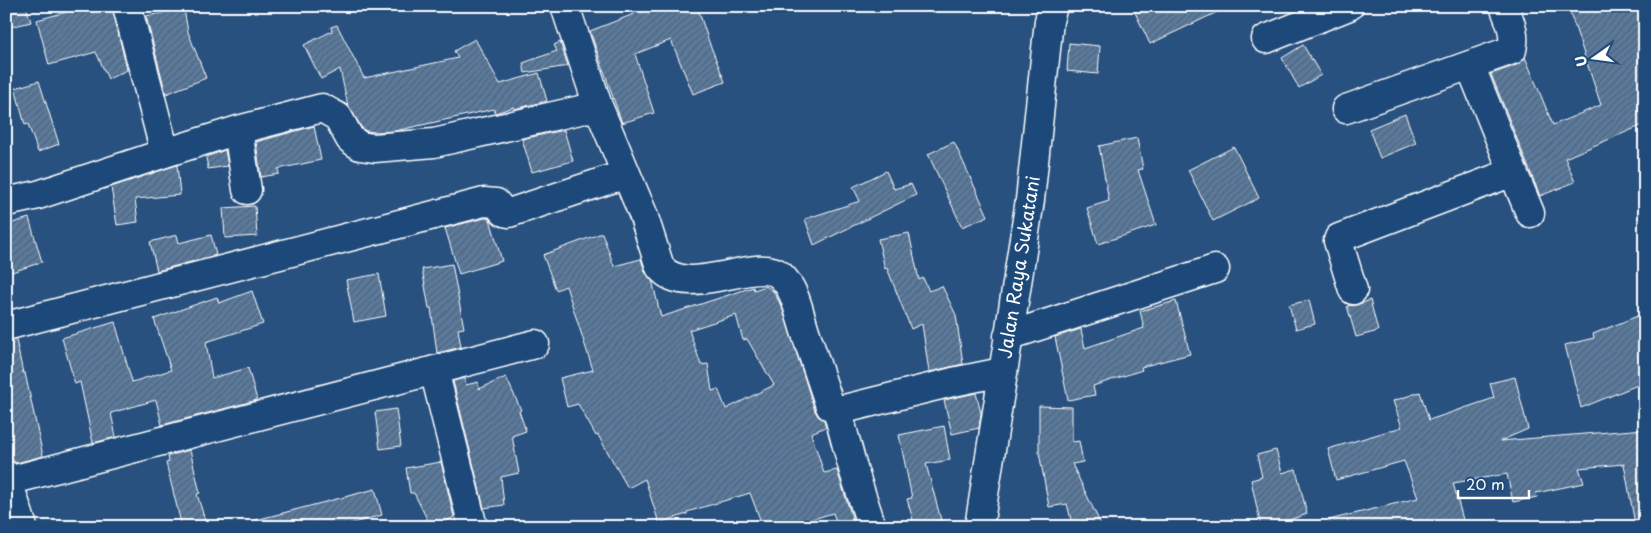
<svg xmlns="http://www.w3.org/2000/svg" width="1651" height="533" viewBox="0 0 1651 533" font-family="'Playpen Sans',sans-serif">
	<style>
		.building { fill: url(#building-hatch); stroke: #fff; fill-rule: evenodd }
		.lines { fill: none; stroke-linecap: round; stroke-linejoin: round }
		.minor-casing { stroke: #fff; stroke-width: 31 }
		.minor { stroke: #1f4a7a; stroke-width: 28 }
		.labels { text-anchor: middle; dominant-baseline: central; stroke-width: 4; stroke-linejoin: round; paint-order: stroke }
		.street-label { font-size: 18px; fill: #fff; stroke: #1f4a7a }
	</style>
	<defs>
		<pattern id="building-hatch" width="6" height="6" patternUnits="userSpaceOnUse" patternTransform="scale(1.25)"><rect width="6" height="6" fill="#5a7a9d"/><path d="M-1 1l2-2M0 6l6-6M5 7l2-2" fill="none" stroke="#536374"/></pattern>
	</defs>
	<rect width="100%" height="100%" fill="#28517f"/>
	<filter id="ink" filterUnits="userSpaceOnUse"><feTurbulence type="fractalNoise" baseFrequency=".02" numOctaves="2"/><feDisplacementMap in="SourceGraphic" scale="10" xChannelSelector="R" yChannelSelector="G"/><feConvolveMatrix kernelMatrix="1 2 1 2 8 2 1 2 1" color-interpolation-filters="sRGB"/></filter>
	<g filter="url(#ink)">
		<!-- building -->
		<path class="building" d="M 6,6 L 26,6 L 31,22 L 6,28 Z
			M 88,6 L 112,6 L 127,70 L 108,79 L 96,52 L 49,65 L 37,20 Z
			M 632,6 L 697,6 L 709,42 L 725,82 L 693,94 L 671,40 L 635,54 L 654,113 L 622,123 L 590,31 L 634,14 Z
			M 1132,6 L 1230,6 L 1150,44 Z
			M 1568,6 L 1645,6 L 1645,124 L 1565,158 L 1575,182 L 1540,196 L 1491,74 L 1517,65 L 1525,57 L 1553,125 L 1601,105 Z
			M 184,9 L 188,32 L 206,78 L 166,94 L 146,16 Z
			M 337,25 L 364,78 L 458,58 L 454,51 L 475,39 L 500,84 L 539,73 L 547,101 L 514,109 L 514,107 L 495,113 L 494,109 L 395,131 L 374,132 L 366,131 L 362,128 L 348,106 L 340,69 L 321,79 L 304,45 L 332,31 L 331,27 Z
			M 560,42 L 568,66 L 525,73 L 523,63 L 557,51 L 554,45 Z
			M 1069,43 L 1100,46 L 1098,74 L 1067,71 Z
			M 1303,45 L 1321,75 L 1299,88 L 1282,58 Z
			M 39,81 L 59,144 L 38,152 L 28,124 L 25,125 L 15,88 Z
			M 1405,114 L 1416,143 L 1380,158 L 1369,129 Z
			M 314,126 L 321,160 L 278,169 L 279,174 L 261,177 L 256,142 Z
			M 564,130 L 573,161 L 532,172 L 522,139 Z
			M 1137,138 L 1143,169 L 1138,170 L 1156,225 L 1098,244 L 1087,208 L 1109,201 L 1099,146 Z
			M 954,142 L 988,216 L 962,227 L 928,154 Z
			M 1234,147 L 1259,198 L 1213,221 L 1188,170 Z
			M 225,150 L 228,166 L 208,169 L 206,157 Z
			M 177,165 L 180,195 L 135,199 L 138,222 L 117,225 L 111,187 Z
			M 886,171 L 894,189 L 911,184 L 916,195 L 814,245 L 805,219 L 860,201 L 853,187 Z
			M 255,206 L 257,236 L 225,238 L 223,208 Z
			M 29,218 L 42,262 L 6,274 L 6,225 Z
			M 485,218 L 490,219 L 502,261 L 459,274 L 445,228 Z
			M 602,233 L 614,266 L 641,259 L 645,272 L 652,280 L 661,317 L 753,287 L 754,290 L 766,286 L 773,291 L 782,307 L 815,411 L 818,416 L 824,420 L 826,427 L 811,433 L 824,473 L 837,470 L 855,527 L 838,527 L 833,513 L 786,527 L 763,527 L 750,493 L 687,512 L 687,514 L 659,523 L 645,479 L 628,488 L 598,435 L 596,436 L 578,404 L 567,407 L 560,378 L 593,370 L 566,286 L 556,290 L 543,255 ZM 736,315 L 743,340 L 747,339 L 774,385 L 726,409 L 718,389 L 712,391 L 708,364 L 701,365 L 689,330 Z
			M 909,233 L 919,280 L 923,278 L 929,291 L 942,286 L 956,315 L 963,364 L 929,372 L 922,324 L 911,329 L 887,268 L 885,269 L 878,239 Z
			M 177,235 L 179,243 L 211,235 L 216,255 L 157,271 L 150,242 Z
			M 452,264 L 464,328 L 458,329 L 461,347 L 437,353 L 431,308 L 429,308 L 422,269 Z
			M 379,274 L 386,316 L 354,322 L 346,280 Z
			M 252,291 L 263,324 L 206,342 L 212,378 L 248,368 L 257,400 L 162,425 L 156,400 L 111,413 L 116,437 L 93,443 L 80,382 L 75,384 L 62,338 L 115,322 L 132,382 L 171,370 L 154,319 L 217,297 L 219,303 Z
			M 1309,300 L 1315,324 L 1296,329 L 1289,305 Z
			M 1370,300 L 1378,331 L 1356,337 L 1347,306 L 1357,305 Z
			M 1176,301 L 1190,354 L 1141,367 L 1142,370 L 1093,386 L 1095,395 L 1068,400 L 1055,337 L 1081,329 L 1085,348 L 1144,328 L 1140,311 Z
			M 1645,313 L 1645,382 L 1581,408 L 1565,345 L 1594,338 L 1593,334 Z
			M 16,340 L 23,373 L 25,373 L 43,456 L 16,463 L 13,461 L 6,432 L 6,341 Z
			M 506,377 L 521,410 L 519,411 L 526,431 L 512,436 L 519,473 L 501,477 L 504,505 L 484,508 L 453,381 L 465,378 L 466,385 L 478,382 L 479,389 Z
			M 1515,377 L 1528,429 L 1500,441 L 1645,429 L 1645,523 L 1635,524 L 1624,464 L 1579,468 L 1584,483 L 1536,493 L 1537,497 L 1513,502 L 1507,474 L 1453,483 L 1465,527 L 1441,527 L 1439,521 L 1418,527 L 1330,527 L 1329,520 L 1418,498 L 1404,461 L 1336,480 L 1328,449 L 1402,427 L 1393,401 L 1420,392 L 1429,420 L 1494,398 L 1490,383 Z
			M 976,393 L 981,413 L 979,428 L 952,434 L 944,400 Z
			M 1039,406 L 1072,407 L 1072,442 L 1079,441 L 1083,462 L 1072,464 L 1102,527 L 1073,527 L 1067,504 L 1049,507 L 1039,452 Z
			M 396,409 L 401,446 L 380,449 L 375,412 Z
			M 944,426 L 950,460 L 926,464 L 941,520 L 915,527 L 907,499 L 912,498 L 899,435 Z
			M 190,450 L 200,493 L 197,494 L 207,527 L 182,527 L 166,463 L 169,462 L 168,456 Z
			M 1276,450 L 1282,473 L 1296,469 L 1307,514 L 1269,527 L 1261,527 L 1251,480 L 1262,477 L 1257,455 Z
			M 441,462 L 454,517 L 434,527 L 431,527 L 414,493 L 410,493 L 406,468 Z
			M 375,489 L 382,515 L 339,527 L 256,527 L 256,520 Z"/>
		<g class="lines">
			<defs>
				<path id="minor" d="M 127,6 L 165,153 L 238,130 L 322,108 L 338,117 L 350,139 L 360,146 L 374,148 L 434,143 L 598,106
					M 565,6 L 598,106 L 643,214 L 660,267 C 687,301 757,255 780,275 C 796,289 799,314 806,334 C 814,358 822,382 830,406 L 837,409 L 844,409 L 953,382 L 1002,372
					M 1266,39 L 1349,6
					M 1346,109 L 1512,50 C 1516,33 1510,22 1504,6
					M 238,130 L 247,190
					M 1513,172 L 1530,213
					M 6,202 L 38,195 L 165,153
					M 1353,290 L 1338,241 L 1339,238 L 1513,172 L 1470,65
					M 6,326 L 484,202 L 496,203 L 504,212 L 509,213 L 626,174
					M 1008,336 L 1215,269
					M 434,370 L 473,527
					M 837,409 L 854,472 L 872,527
					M 6,475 L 23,527
					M 8,481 L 535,344
					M 979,527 L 1030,200 L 1049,21 L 1053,6"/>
			</defs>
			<!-- minor casing -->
			<use href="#minor" class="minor-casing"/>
			<!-- minor -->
			<use href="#minor" class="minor"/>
		</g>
	</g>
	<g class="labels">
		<!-- street labels -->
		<g class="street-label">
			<text transform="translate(1018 267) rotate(-81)">Jalan Raya Sukatani</text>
		</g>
	</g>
	<!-- margin -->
	<rect width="1651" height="533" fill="none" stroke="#1f4a7a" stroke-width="25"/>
	<rect x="12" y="12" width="1626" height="508" fill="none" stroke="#fff" stroke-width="2" filter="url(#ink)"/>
	<!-- north arrow -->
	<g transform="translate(1594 58) rotate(256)" stroke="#1f4a7a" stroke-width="4" paint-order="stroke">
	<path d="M0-4L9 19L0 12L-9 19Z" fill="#ffffff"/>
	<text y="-8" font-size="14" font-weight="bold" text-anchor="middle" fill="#ffffff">U</text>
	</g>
	<!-- scale -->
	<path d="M1458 490v8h71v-8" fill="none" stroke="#ffffff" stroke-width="2.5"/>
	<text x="1466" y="490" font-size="15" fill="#ffffff" stroke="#1f4a7a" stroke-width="4" paint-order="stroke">20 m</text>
</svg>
